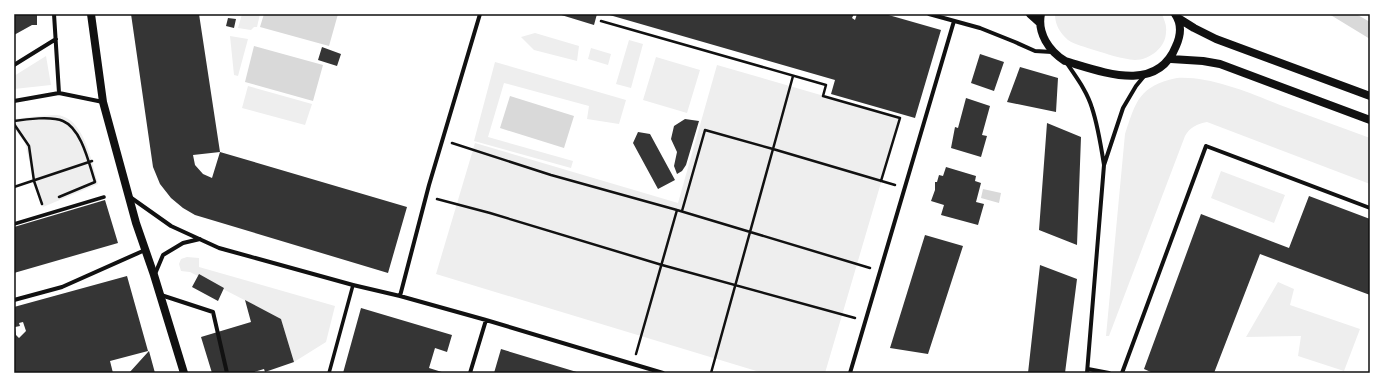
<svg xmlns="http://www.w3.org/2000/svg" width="1384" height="387" viewBox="0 0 1384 387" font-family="Figtree,sans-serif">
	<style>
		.green { fill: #eee }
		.water { fill: #d9d9d9 }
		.building { fill: #353535; fill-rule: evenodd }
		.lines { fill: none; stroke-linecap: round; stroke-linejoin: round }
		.path { stroke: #111; stroke-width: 2.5 }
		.pedestrian { stroke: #111; stroke-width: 3.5 }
		.minor { stroke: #111; stroke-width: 4 }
		.secondary { stroke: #111; stroke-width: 8 }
		.neatline { fill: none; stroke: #111; stroke-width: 1.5 }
	</style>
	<rect width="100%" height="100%" fill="#fff"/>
	<!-- green -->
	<path class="green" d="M 242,14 L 260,14 L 257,27 L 254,27 L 251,30 L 238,28 Z
		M 1055,14 L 1162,14 C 1164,20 1167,25 1166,32 C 1166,47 1150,60 1135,60 C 1122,59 1107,54 1094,50 C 1086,47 1075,45 1068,40 C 1060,33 1055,25 1055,14 Z
		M 535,33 L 579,46 L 577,61 L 534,50 L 521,37 Z
		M 230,36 L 248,39 L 238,76 L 234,75 Z
		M 629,40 L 643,44 L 631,88 L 616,84 Z
		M 591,48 L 611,54 L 608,65 L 588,59 Z
		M 46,56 L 51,85 L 14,89 L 14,76 Z
		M 656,57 L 700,70 L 687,113 L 643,100 Z
		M 495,62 L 626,100 L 619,124 L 587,119 L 589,106 L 504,83 L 488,137 L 573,161 L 571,168 L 474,141 Z
		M 717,65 L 900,118 L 825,373 L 763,373 L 436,274 L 475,143 L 678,203 Z
		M 1177,78 C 1210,76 1250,93 1280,105 C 1310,116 1340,127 1370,138 L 1370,184 L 1207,122 C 1197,124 1190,127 1185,136 L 1109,336 L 1106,336 L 1125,134 C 1136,101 1139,86 1177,78 Z
		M 248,86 L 312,104 L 305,125 L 242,108 Z
		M 39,116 C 46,116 56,114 62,116 C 85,123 92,163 98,184 L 43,207 L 36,189 L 25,143 L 14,128 L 14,119 Z
		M 1221,171 L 1285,195 L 1274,223 L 1211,198 Z
		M 187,257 L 199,258 L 199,267 L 335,306 L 326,342 L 294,362 L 281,319 L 190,272 L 181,271 L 179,264 L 181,259 Z
		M 1278,282 L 1294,289 L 1290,305 L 1360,329 L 1344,371 L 1298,356 L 1301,336 L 1246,337 Z"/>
	<!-- water -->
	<path class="water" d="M 264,14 L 338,14 L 329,46 L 260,27 Z
		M 1329,14 L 1356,14 L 1370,22 L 1370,39 Z
		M 254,46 L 323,65 L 313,101 L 245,82 Z
		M 510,96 L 574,116 L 564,148 L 500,128 Z
		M 983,189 L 1001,193 L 999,203 L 981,198 Z"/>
	<!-- building -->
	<path class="building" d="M 14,14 L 37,14 L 37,25 L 32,25 L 14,35 Z
		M 131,14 L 199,14 L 220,152 L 193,155 L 195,165 L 203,174 L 212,178 L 220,152 L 407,207 L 388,273 L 195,215 L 183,208 L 171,198 L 160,184 L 153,167 Z
		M 558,14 L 597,14 L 594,25 Z
		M 606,14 L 854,14 L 852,18 L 855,20 L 857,14 L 885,14 L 941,30 L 915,118 L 831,94 L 835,80 Z
		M 228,18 L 236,19 L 234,28 L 226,26 Z
		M 322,47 L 341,54 L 337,66 L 318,60 Z
		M 980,54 L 1004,62 L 994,91 L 971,83 Z
		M 1020,67 L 1058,78 L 1056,112 L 1007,102 Z
		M 966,98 L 990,106 L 982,135 L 987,136 L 981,157 L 951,148 L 955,127 L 958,128 Z
		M 685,119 L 699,121 L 686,165 L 682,171 L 677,174 L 674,166 L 677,152 L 671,139 L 674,126 Z
		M 1047,123 L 1081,137 L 1077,245 L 1039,230 Z
		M 638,132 L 650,134 L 675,180 L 658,189 L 633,143 Z
		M 946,167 L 976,176 L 975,181 L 981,183 L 976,202 L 984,204 L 978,225 L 941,215 L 944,205 L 931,201 L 935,190 L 935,182 L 937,182 L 939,175 L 943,176 Z
		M 1309,196 L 1370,219 L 1370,295 L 1260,254 L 1214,373 L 1153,373 L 1144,369 L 1201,214 L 1289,248 Z
		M 105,200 L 118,243 L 14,273 L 14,227 Z
		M 925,235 L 963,246 L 928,354 L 890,348 Z
		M 1040,265 L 1077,279 L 1065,373 L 1028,373 Z
		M 199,274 L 224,288 L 218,301 L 192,287 Z
		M 127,276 L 148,351 L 110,361 L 113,373 L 14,373 L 14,307 ZM 23,322 L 26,331 L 19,338 L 16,335 L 15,327 L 20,326 L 19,323 Z
		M 245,300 L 281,319 L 294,362 L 265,372 L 264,369 L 251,373 L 212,373 L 201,337 L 251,322 Z
		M 361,308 L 452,335 L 447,352 L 435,348 L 429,368 L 445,373 L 343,373 Z
		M 501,349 L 580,373 L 494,373 Z
		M 149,351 L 155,373 L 129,373 L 148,352 Z"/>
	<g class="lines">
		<!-- path -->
		<path class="path" d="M 601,21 L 826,85 L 823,96 L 900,118 L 881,181
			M 14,121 C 26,119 52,116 63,121 C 82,129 89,164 95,182 L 59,197
			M 14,124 L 29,146 L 34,181 L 42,204
			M 452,143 L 551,175 L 677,210 L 870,268
			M 14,187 L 92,161
			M 437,199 L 490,213 L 662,265 L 855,318
			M 682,211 L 705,130 L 773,149 L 793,76
			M 636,354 L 677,210
			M 711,373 L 773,149 L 895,185"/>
		<!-- pedestrian -->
		<path class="pedestrian" d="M 14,224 L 104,197
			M 329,373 L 353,285"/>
		<!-- minor -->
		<path class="minor" d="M 54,14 L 59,93
			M 929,14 L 980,28 L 1015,42 L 1035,51 L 1052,52
			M 1066,62 C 1076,77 1087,91 1092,108 C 1098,126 1101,146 1104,165 L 1087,373
			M 14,65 L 56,39
			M 14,101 L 59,93 L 103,102
			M 1104,165 L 1123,108 L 1136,86 L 1145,75
			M 130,197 L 171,226 L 219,248 L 353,285 L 400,296 L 486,320 L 663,373
			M 155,274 L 163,255 L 183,243 L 200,239
			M 161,295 L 213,312 L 227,373
			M 400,296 L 429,185 L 480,14
			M 14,300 L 62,287 L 145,250
			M 1088,369 L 1109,373
			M 470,373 L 486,320
			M 850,373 L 954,21
			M 1122,373 L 1206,146 L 1370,208"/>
		<!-- secondary -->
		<path class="secondary" d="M 91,14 L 103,102 L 136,223 L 154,275 L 184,373
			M 1030,14 L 1040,23
			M 1041,14 C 1037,33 1049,51 1065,61 C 1103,72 1157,94 1176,46 C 1181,35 1182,24 1175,14
			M 1178,18 L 1194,28 L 1216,39 L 1370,96
			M 1171,59 L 1203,61 L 1220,64 L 1370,120"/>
	</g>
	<!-- border -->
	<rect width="1384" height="387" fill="none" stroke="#ffffff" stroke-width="30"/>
	<rect x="15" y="15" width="1354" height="357" class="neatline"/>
</svg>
